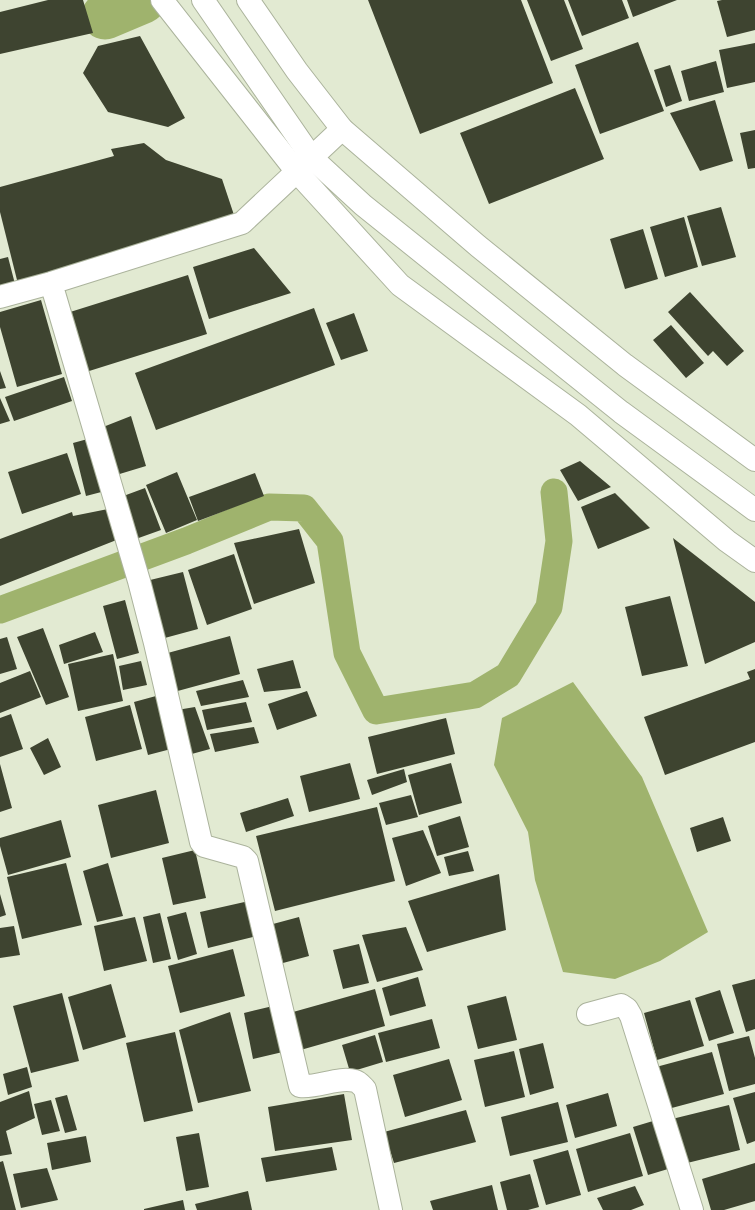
<svg xmlns="http://www.w3.org/2000/svg" width="755" height="1210" viewBox="0 0 755 1210" font-family="'Source Sans 3',sans-serif">
	<style>
		.water { fill: #9fb36d }
		.lines { fill: none; stroke-linecap: round; stroke-linejoin: round }
		.canal { stroke: #9fb36d; stroke-width: 27 }
		.river { stroke: #9fb36d; stroke-width: 47 }
		.building { fill: #3e4430 }
		.minor-casing { stroke: #abb39c; stroke-width: 24 }
		.highway-casing { stroke: #abb39c; stroke-width: 24 }
		.minor { stroke: #fff; stroke-width: 22 }
		.highway { stroke: #fff; stroke-width: 22 }
	</style>
	<rect width="100%" height="100%" fill="#e2ead2"/>
	<!-- water -->
	<path class="water" d="M 573,682 L 642,777 L 708,932 L 660,961 L 615,979 L 563,972 L 535,880 L 528,832 L 494,765 L 502,718 Z"/>
	<g class="lines">
		<!-- canal -->
		<path class="canal" d="M 0,610 L 186,541 L 269,507 L 304,508 L 330,541 L 347,653 L 376,711 L 475,695 L 508,675 L 549,607 L 559,541 L 554,492"/>
		<!-- river -->
		<path class="river" d="M 105,16 L 143,0"/>
	</g>
	<!-- building -->
	<path class="building" d="M 48,0 L 83,0 L 93,33 L 0,54 L 0,12 Z
		M 368,0 L 521,0 L 553,83 L 420,134 Z
		M 527,0 L 564,0 L 583,49 L 551,61 Z
		M 568,0 L 622,0 L 629,18 L 582,36 Z
		M 627,0 L 677,0 L 633,17 Z
		M 722,0 L 755,0 L 755,30 L 727,37 L 717,1 Z
		M 140,36 L 185,118 L 168,127 L 108,112 L 83,73 L 98,46 Z
		M 638,42 L 664,111 L 600,134 L 575,65 Z
		M 755,43 L 755,82 L 727,88 L 719,50 Z
		M 716,61 L 724,92 L 689,101 L 681,71 Z
		M 670,65 L 682,101 L 666,107 L 654,70 Z
		M 575,88 L 604,159 L 489,204 L 460,133 Z
		M 715,100 L 733,161 L 700,171 L 670,113 Z
		M 755,130 L 755,168 L 748,169 L 740,133 Z
		M 144,143 L 166,160 L 222,179 L 236,221 L 18,284 L 0,212 L 0,187 L 114,156 L 111,149 Z
		M 721,207 L 736,257 L 702,266 L 687,216 Z
		M 684,217 L 698,267 L 665,277 L 650,227 Z
		M 643,229 L 658,279 L 625,289 L 610,239 Z
		M 254,248 L 291,293 L 209,319 L 193,267 Z
		M 8,257 L 15,284 L 0,288 L 0,259 Z
		M 188,275 L 207,334 L 86,372 L 67,313 Z
		M 690,292 L 744,351 L 727,366 L 713,351 L 708,356 L 668,312 Z
		M 41,300 L 62,374 L 17,387 L 0,327 L 0,312 Z
		M 314,308 L 335,365 L 156,430 L 135,373 Z
		M 354,313 L 368,351 L 341,360 L 326,323 Z
		M 671,325 L 704,363 L 686,378 L 653,340 Z
		M 0,371 L 6,388 L 0,389 Z
		M 64,377 L 72,401 L 14,421 L 5,397 Z
		M 0,398 L 10,421 L 0,424 Z
		M 131,416 L 146,466 L 113,476 L 98,429 Z
		M 95,437 L 109,490 L 86,496 L 73,443 Z
		M 67,453 L 81,494 L 22,514 L 8,472 Z
		M 580,461 L 611,487 L 578,501 L 560,470 Z
		M 177,472 L 197,520 L 166,533 L 146,485 Z
		M 255,473 L 264,496 L 198,521 L 189,497 Z
		M 145,488 L 161,530 L 133,540 L 118,498 Z
		M 615,493 L 650,528 L 598,549 L 581,507 Z
		M 113,508 L 119,539 L 0,586 L 0,539 L 72,512 L 73,516 Z
		M 299,529 L 315,583 L 254,604 L 234,543 Z
		M 673,538 L 755,602 L 755,642 L 705,664 Z
		M 234,554 L 252,609 L 207,625 L 188,570 Z
		M 183,572 L 198,629 L 161,639 L 146,581 Z
		M 670,596 L 688,666 L 642,676 L 625,607 Z
		M 125,600 L 139,653 L 117,659 L 103,606 Z
		M 43,628 L 69,697 L 46,705 L 17,637 Z
		M 95,632 L 103,652 L 64,664 L 59,645 Z
		M 230,636 L 240,674 L 174,692 L 164,654 Z
		M 7,637 L 17,669 L 0,674 L 0,639 Z
		M 113,654 L 123,701 L 78,711 L 68,664 Z
		M 293,660 L 301,688 L 264,692 L 257,669 Z
		M 141,661 L 147,685 L 123,690 L 119,666 Z
		M 755,669 L 755,742 L 665,775 L 644,717 L 750,679 L 747,672 Z
		M 30,671 L 41,697 L 0,713 L 0,683 Z
		M 243,680 L 249,697 L 201,706 L 196,691 Z
		M 307,691 L 317,716 L 277,730 L 268,704 Z
		M 156,696 L 171,749 L 148,755 L 134,702 Z
		M 246,702 L 252,722 L 207,730 L 202,710 Z
		M 130,705 L 142,749 L 96,761 L 85,717 Z
		M 195,707 L 210,749 L 188,755 L 177,710 Z
		M 11,714 L 23,749 L 0,757 L 0,718 Z
		M 446,718 L 455,754 L 377,774 L 368,737 Z
		M 254,727 L 259,743 L 215,752 L 210,734 Z
		M 48,738 L 61,767 L 44,775 L 30,748 Z
		M 350,763 L 360,799 L 309,812 L 300,776 Z
		M 451,763 L 462,803 L 419,815 L 408,775 Z
		M 0,764 L 12,808 L 0,812 Z
		M 404,769 L 407,782 L 372,795 L 367,780 Z
		M 156,790 L 169,843 L 111,858 L 98,805 Z
		M 411,795 L 418,817 L 386,825 L 379,803 Z
		M 288,798 L 294,816 L 246,832 L 240,813 Z
		M 377,807 L 395,881 L 275,911 L 256,836 Z
		M 460,816 L 469,847 L 437,856 L 428,826 Z
		M 723,817 L 731,841 L 697,852 L 690,828 Z
		M 61,820 L 71,857 L 8,875 L 0,846 L 0,838 Z
		M 423,830 L 441,873 L 406,886 L 392,838 Z
		M 195,850 L 206,898 L 173,905 L 162,858 Z
		M 468,851 L 474,871 L 449,876 L 444,857 Z
		M 66,863 L 82,925 L 22,939 L 7,877 Z
		M 108,863 L 123,916 L 97,922 L 83,871 Z
		M 499,874 L 506,930 L 427,952 L 408,901 Z
		M 0,894 L 6,915 L 0,917 Z
		M 249,901 L 257,936 L 208,948 L 200,912 Z
		M 186,912 L 197,954 L 178,960 L 167,917 Z
		M 160,913 L 171,959 L 153,963 L 143,917 Z
		M 135,917 L 147,961 L 104,971 L 94,926 Z
		M 299,917 L 309,956 L 283,963 L 273,924 Z
		M 14,926 L 20,955 L 0,958 L 0,928 Z
		M 406,927 L 423,970 L 377,982 L 362,935 Z
		M 359,944 L 369,983 L 343,989 L 333,950 Z
		M 233,949 L 245,996 L 180,1013 L 168,966 Z
		M 418,977 L 426,1006 L 390,1016 L 382,988 Z
		M 755,979 L 755,1029 L 746,1032 L 732,985 Z
		M 111,984 L 126,1037 L 83,1050 L 68,997 Z
		M 375,989 L 385,1026 L 297,1051 L 286,1014 Z
		M 720,990 L 734,1033 L 709,1041 L 695,998 Z
		M 62,993 L 79,1061 L 31,1073 L 13,1006 Z
		M 506,996 L 517,1040 L 478,1049 L 467,1006 Z
		M 690,1000 L 704,1046 L 657,1060 L 644,1013 Z
		M 273,1006 L 287,1051 L 253,1059 L 244,1013 Z
		M 230,1012 L 251,1091 L 198,1103 L 179,1030 Z
		M 432,1019 L 440,1048 L 386,1062 L 378,1033 Z
		M 175,1032 L 193,1111 L 144,1122 L 126,1043 Z
		M 375,1035 L 383,1062 L 350,1072 L 342,1045 Z
		M 749,1036 L 755,1058 L 755,1084 L 729,1091 L 717,1044 Z
		M 543,1043 L 554,1088 L 530,1095 L 519,1049 Z
		M 514,1051 L 525,1097 L 485,1107 L 474,1060 Z
		M 712,1052 L 724,1094 L 668,1109 L 656,1067 Z
		M 449,1059 L 462,1100 L 405,1117 L 393,1075 Z
		M 27,1067 L 32,1087 L 8,1095 L 3,1074 Z
		M 29,1091 L 35,1118 L 6,1131 L 12,1154 L 0,1156 L 0,1102 Z
		M 755,1092 L 755,1141 L 747,1144 L 733,1098 Z
		M 608,1093 L 617,1126 L 575,1138 L 566,1105 Z
		M 344,1094 L 352,1140 L 275,1151 L 268,1107 Z
		M 67,1095 L 77,1130 L 65,1133 L 55,1098 Z
		M 51,1100 L 60,1131 L 42,1135 L 34,1104 Z
		M 558,1102 L 568,1142 L 510,1156 L 501,1117 Z
		M 729,1105 L 740,1150 L 683,1164 L 672,1119 Z
		M 466,1110 L 476,1142 L 394,1163 L 384,1132 Z
		M 653,1121 L 668,1169 L 648,1175 L 633,1127 Z
		M 199,1133 L 209,1187 L 186,1191 L 176,1137 Z
		M 630,1133 L 643,1176 L 588,1192 L 576,1149 Z
		M 86,1136 L 91,1162 L 52,1170 L 47,1143 Z
		M 332,1147 L 337,1170 L 266,1182 L 261,1158 Z
		M 568,1150 L 581,1195 L 546,1205 L 533,1160 Z
		M 3,1161 L 16,1210 L 0,1210 L 0,1162 Z
		M 755,1163 L 755,1201 L 724,1210 L 711,1210 L 702,1179 Z
		M 47,1168 L 58,1200 L 21,1208 L 13,1174 Z
		M 530,1174 L 539,1207 L 528,1210 L 507,1210 L 500,1182 Z
		M 492,1185 L 498,1210 L 433,1210 L 430,1201 Z
		M 635,1186 L 644,1205 L 631,1210 L 603,1210 L 597,1198 Z
		M 248,1191 L 252,1210 L 197,1210 L 195,1204 Z
		M 183,1200 L 185,1210 L 144,1210 L 144,1209 Z"/>
	<g class="lines">
		<defs>
			<path id="minor" d="M 162,0 L 297,172 L 400,285 L 578,415 L 727,541 L 755,561
				M 51,283 L 139,581 L 155,643 L 201,842 L 204,846 L 243,857 L 247,861 L 300,1086 C 318,1088 339,1076 355,1081 C 359,1082 362,1086 365,1089 L 391,1210
				M 0,297 L 51,283 L 242,223 L 342,129
				M 588,1014 L 621,1005 L 627,1009 L 631,1016 L 692,1210"/>
			<path id="highway" d="M 203,0 L 312,158 L 363,205 L 621,412 L 755,510
				M 248,0 L 297,71 L 342,129 L 478,246 L 625,365 L 755,460"/>
		</defs>
		<!-- minor casing -->
		<use href="#minor" class="minor-casing"/>
		<!-- highway casing -->
		<use href="#highway" class="highway-casing"/>
		<!-- minor -->
		<use href="#minor" class="minor"/>
		<!-- highway -->
		<use href="#highway" class="highway"/>
	</g>
</svg>
